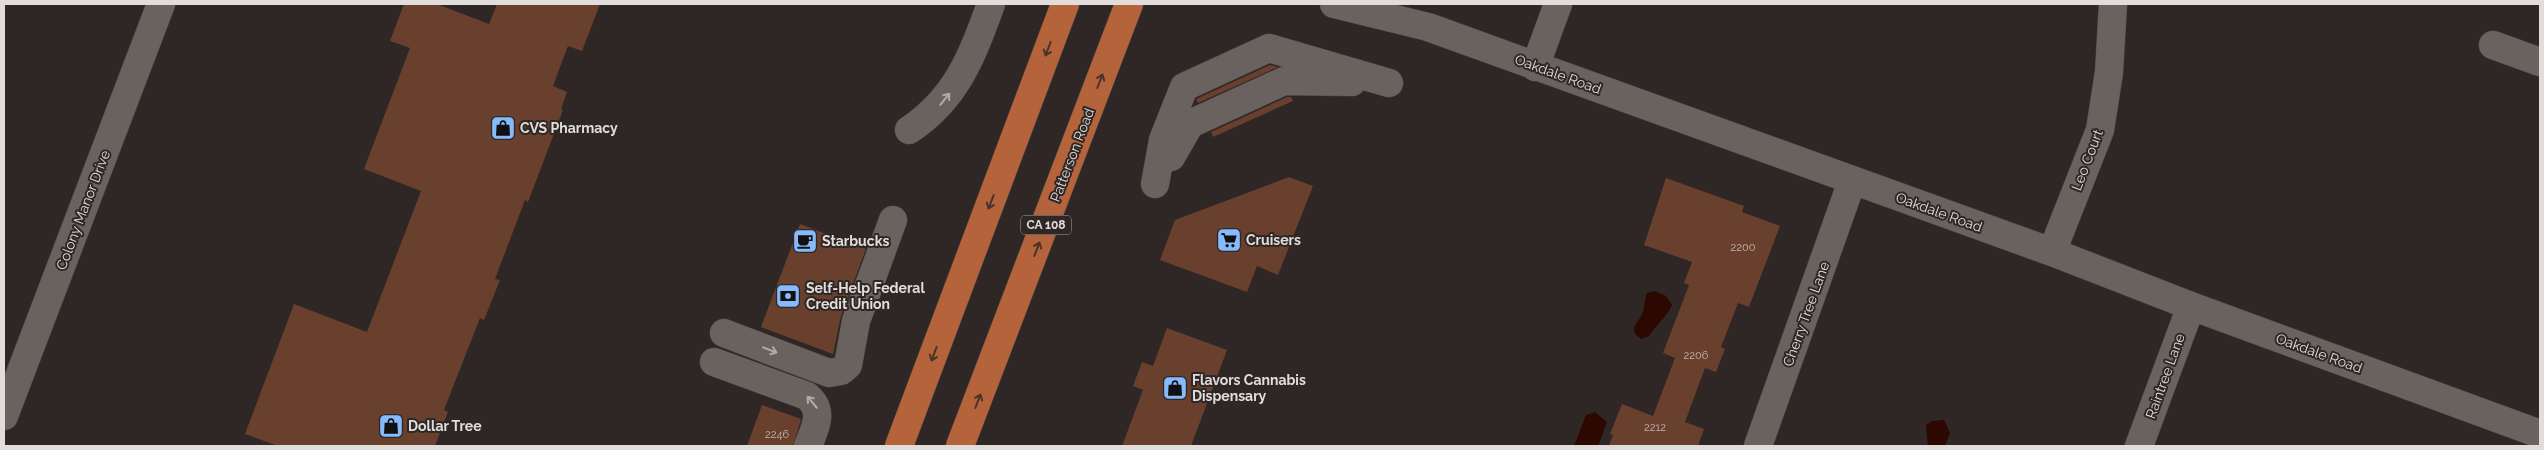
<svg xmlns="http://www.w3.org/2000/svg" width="2544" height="450" viewBox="0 0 2544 450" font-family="Raleway,sans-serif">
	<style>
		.water { fill: #2c0800 }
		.building { fill: #693f2e }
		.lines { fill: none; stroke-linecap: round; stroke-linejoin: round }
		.minor-casing { stroke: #4b4543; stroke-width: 29 }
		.major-casing { stroke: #4b4543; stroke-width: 29 }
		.minor { stroke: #6a625f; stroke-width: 28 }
		.major { stroke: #b5633a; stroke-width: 28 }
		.oneway { stroke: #493329 }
		.oneway2 { stroke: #b1aca9 }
		.labels { text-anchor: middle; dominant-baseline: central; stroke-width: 4; stroke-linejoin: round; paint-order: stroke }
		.number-label { font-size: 11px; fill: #c3b6b0 }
		.shield { fill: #2e2725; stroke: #aba6a4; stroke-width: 1 }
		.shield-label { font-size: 12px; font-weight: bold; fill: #e1dddb }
		.street-label { font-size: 14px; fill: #e1dddb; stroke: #2e2725 }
		.poi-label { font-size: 14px; font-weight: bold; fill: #e1dddb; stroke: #2e2725; text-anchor: start }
	</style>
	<rect width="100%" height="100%" fill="#2e2725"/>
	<!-- water -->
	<path class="water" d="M 1655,291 L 1666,296 L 1672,305 C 1670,312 1654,328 1649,336 L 1641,339 L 1635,334 C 1632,324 1639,322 1642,314 C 1645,307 1644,301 1647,293 Z
		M 1595,412 L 1607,422 L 1598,446 L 1574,446 L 1586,415 Z
		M 1944,420 L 1950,433 L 1945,446 L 1928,446 L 1926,425 L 1932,421 Z"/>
	<!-- building -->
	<path class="building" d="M 404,4 L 437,4 L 489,24 L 497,4 L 600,4 L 582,51 L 568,46 L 553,86 L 567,92 L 561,109 L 563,110 L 528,202 L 525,200 L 495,279 L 500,280 L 484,320 L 480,318 L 444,410 L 448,412 L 435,446 L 278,446 L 245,434 L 294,304 L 367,332 L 421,191 L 364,169 L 410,48 L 390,41 Z
		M 1270,65 L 1278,67 L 1198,103 L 1196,99 Z
		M 1287,97 L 1291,97 L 1293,101 L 1213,137 L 1211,132 Z
		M 1289,177 L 1313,186 L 1278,275 L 1257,266 L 1247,292 L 1160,260 L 1175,220 Z
		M 1666,178 L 1744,206 L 1742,212 L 1780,226 L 1749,307 L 1738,303 L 1721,347 L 1725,349 L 1716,372 L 1705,368 L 1685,422 L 1704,429 L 1698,446 L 1609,446 L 1613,435 L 1610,434 L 1622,404 L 1653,416 L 1675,358 L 1663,353 L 1689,285 L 1684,283 L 1692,262 L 1644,245 Z
		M 800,224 L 866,249 L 841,316 L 833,354 L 761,327 Z
		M 1167,328 L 1227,350 L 1191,446 L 1122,446 L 1143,390 L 1133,386 L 1142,362 L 1153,366 Z
		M 762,405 L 801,419 L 793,446 L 747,446 Z"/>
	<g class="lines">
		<defs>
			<path id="minor" d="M 1334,4 L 1428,27 L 2052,252 L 2191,306 L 2540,434
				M 2493,45 L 2540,62
				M 1535,67 L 1558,4
				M 909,130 C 957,98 972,56 991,4
				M 1171,157 L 1190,124 L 1284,81 L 1352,82
				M 1155,184 L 1163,140 L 1184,87 L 1269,48 L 1389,83
				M 2052,252 L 2100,130 L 2109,72 L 2113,4
				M 724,333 L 829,373 L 841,371 L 848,365 L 856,321 L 893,220
				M 714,362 L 807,396 C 825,411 815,428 808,446
				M 4,416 L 161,4
				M 1758,446 L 1852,181
				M 2139,446 L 2191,306"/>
			<path id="major" d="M 899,446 L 1065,4
				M 960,446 L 1129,4"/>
		</defs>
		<!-- minor casing -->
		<use href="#minor" class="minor-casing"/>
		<!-- major casing -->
		<use href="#major" class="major-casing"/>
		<!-- minor -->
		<use href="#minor" class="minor"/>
		<!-- major -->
		<use href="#major" class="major"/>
	</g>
	<!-- one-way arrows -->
	<defs><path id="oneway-shaft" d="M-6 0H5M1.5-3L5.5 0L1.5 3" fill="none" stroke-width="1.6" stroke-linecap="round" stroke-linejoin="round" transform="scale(1.25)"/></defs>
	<g class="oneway">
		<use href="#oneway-shaft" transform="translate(1048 49) rotate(111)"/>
		<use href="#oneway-shaft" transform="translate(1100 81) rotate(-69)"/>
		<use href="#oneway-shaft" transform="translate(991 202) rotate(111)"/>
		<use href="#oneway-shaft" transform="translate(1037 249) rotate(-69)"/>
		<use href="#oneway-shaft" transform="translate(934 354) rotate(111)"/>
		<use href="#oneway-shaft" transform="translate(978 401) rotate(-69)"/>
	</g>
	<g class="oneway2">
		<use href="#oneway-shaft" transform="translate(945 99) rotate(-51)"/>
		<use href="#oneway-shaft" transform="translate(770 350) rotate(21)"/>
		<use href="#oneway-shaft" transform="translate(812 402) rotate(-130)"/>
	</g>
	<!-- icons -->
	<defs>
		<symbol id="shop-square" viewBox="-11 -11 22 22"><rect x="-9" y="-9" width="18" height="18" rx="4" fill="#85bbfb" stroke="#2e2725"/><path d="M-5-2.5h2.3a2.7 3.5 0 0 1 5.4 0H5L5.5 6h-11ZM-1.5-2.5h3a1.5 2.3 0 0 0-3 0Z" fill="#111"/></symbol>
		<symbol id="supermarket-square" viewBox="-11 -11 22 22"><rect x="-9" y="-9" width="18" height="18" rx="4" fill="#85bbfb" stroke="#2e2725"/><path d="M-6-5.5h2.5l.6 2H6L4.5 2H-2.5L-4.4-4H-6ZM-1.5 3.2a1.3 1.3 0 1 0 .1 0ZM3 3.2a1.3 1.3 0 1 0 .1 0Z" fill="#111"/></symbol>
		<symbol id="cafe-square" viewBox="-11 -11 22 22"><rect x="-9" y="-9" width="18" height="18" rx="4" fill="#85bbfb" stroke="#2e2725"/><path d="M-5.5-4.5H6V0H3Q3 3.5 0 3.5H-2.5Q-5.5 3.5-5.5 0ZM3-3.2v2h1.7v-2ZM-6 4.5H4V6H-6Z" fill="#111"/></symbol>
		<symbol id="bank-square" viewBox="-11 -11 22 22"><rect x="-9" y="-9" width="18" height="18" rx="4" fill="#85bbfb" stroke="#2e2725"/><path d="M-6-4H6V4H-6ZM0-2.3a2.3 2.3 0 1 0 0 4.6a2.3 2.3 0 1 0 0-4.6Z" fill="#111"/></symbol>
	</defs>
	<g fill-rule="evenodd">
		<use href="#shop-square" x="489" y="114" width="28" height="28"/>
		<use href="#supermarket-square" x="1215" y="226" width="28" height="28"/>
		<use href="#cafe-square" x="791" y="227" width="28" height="28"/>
		<use href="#bank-square" x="774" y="282" width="28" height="28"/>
		<use href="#shop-square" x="1161" y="374" width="28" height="28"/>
		<use href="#shop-square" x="377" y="412" width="28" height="28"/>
	</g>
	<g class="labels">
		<!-- number labels -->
		<g class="number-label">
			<text x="1743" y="247">2200</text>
			<text x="1696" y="355">2206</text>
			<text x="1655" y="427">2212</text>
			<text x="777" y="434">2246</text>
		</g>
		<!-- shield labels -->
		<rect class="shield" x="1021" y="215.5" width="50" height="19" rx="4"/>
		<g class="shield-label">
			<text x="1046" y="225">CA 108</text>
		</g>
		<!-- street labels -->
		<g class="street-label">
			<text transform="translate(1558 74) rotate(20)">Oakdale Road</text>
			<text transform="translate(1072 155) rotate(-69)">Patterson Road</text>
			<text transform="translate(2087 160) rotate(-69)">Leo Court</text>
			<text transform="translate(83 210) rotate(-69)">Colony Manor Drive</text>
			<text transform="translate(1939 212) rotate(20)">Oakdale Road</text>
			<text transform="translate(1806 314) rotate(-70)">Cherry Tree Lane</text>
			<text transform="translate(2319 353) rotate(20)">Oakdale Road</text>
			<text transform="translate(2165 376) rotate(-70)">Raintree Lane</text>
		</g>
		<!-- poi labels -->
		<g class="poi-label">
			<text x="520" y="128">CVS Pharmacy</text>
			<text x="1246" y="240">Cruisers</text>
			<text x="822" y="241">Starbucks</text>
			<text x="806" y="288">Self-Help Federal<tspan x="806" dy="16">Credit Union</tspan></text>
			<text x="1192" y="380">Flavors Cannabis<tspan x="1192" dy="16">Dispensary</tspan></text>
			<text x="408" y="426">Dollar Tree</text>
		</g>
	</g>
	<!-- border -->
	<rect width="2544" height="450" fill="none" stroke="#e1dddb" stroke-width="10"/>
</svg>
